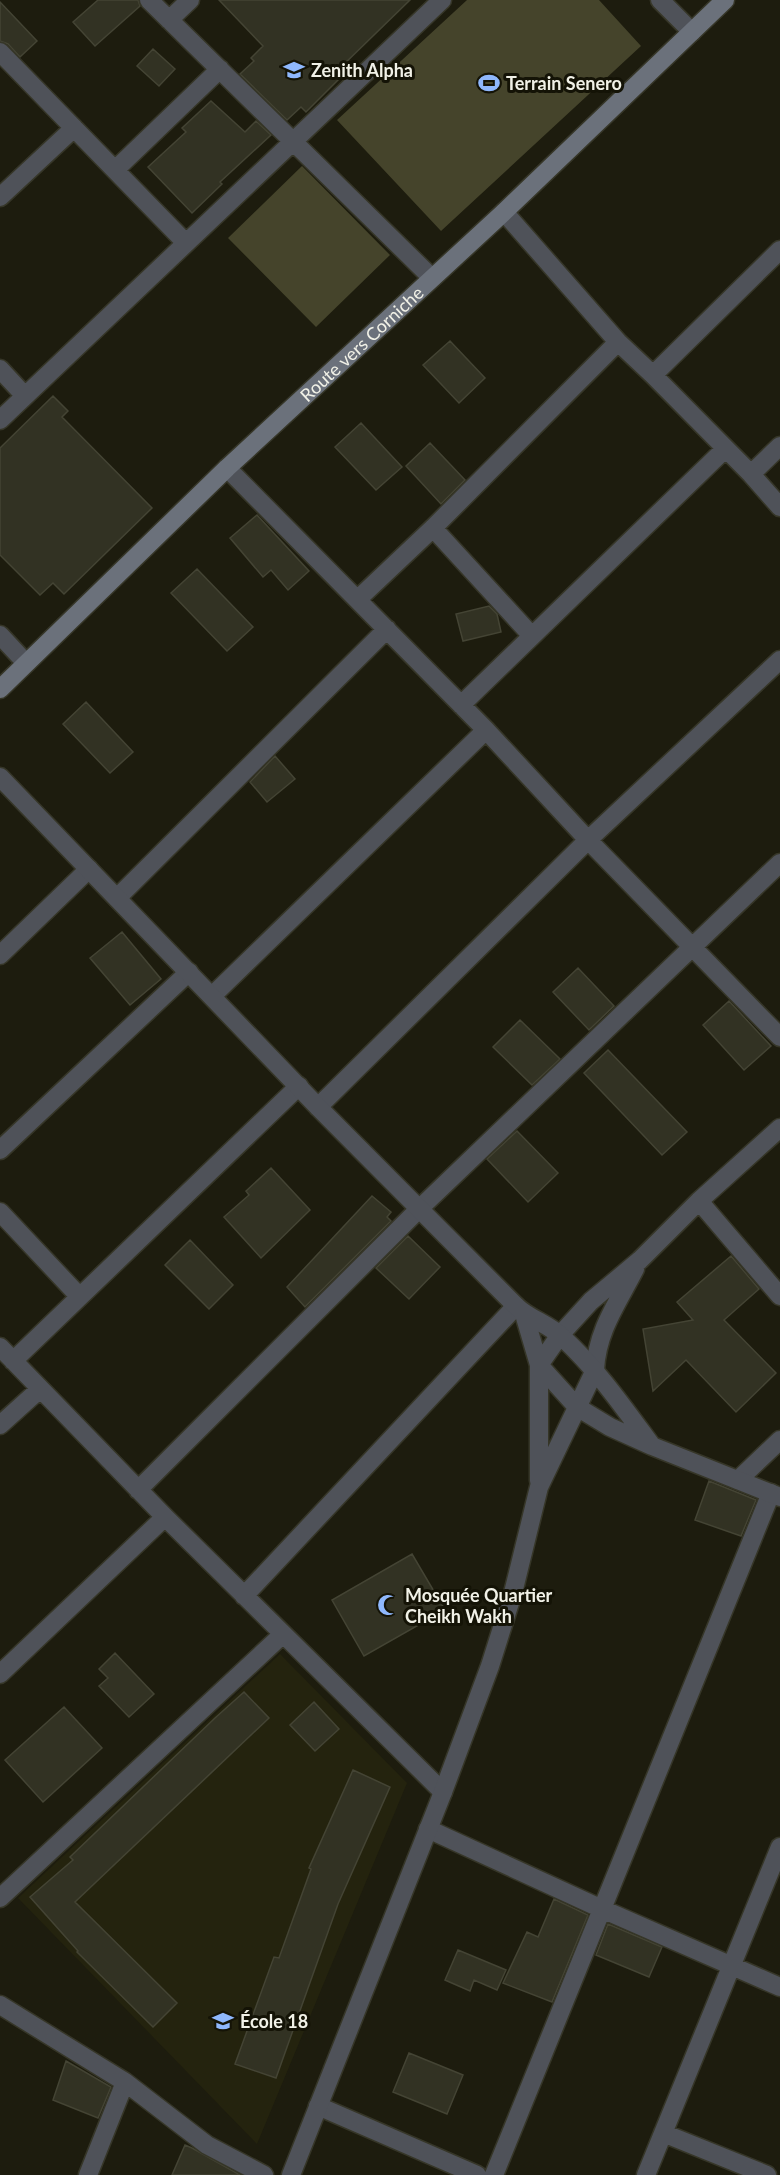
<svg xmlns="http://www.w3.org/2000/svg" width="780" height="2175" viewBox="0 0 780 2175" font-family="Lato,sans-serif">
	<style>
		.built { fill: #24230e }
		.green { fill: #45442b }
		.building { fill: #323223; stroke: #444434; stroke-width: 1.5 }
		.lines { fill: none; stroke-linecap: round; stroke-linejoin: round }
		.minor-casing { stroke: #363628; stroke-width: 21 }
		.tertiary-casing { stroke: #363628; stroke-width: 21 }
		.secondary-casing { stroke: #363628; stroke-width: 21 }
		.minor { stroke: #4f5259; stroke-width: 18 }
		.tertiary { stroke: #4f5259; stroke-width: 18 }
		.secondary { stroke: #6b717b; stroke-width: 18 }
		.labels { text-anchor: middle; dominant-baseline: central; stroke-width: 6; stroke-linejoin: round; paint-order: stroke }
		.poi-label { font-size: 18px; font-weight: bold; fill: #f1f1e7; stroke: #141306; text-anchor: start }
		.street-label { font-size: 18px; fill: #f1f1e7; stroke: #141306 }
	</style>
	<rect width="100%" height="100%" fill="#1d1c0e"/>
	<!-- built -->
	<path class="built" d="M 280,1654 L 407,1783 L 257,2144 L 18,1898 Z"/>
	<!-- green -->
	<path class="green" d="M 467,0 L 599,0 L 641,46 L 441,231 L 337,120 Z
		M 302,166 L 390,255 L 316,327 L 228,238 Z"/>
	<!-- building -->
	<path class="building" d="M 98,0 L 138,0 L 140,6 L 95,46 L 73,22 Z
		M 219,0 L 410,0 L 338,70 L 343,75 L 306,112 L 301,107 L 287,120 L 240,74 L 254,61 L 251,58 L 263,46 Z
		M 0,2 L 37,41 L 20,57 L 8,44 L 0,41 Z
		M 153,49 L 175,69 L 159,86 L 137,66 Z
		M 211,101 L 245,132 L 256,121 L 271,135 L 220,182 L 222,184 L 192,213 L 148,167 L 186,132 L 182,128 Z
		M 450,341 L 485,378 L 459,403 L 423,365 Z
		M 53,396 L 68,411 L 62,417 L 152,508 L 64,594 L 53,583 L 40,595 L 0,555 L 0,448 Z
		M 361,423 L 402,467 L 376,490 L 335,447 Z
		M 430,443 L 465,480 L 441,504 L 406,466 Z
		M 257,515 L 309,571 L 288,590 L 271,570 L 263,577 L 230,538 Z
		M 197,569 L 253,627 L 227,651 L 171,593 Z
		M 489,606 L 497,614 L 501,632 L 463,641 L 456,614 Z
		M 86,702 L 133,752 L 110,773 L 63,724 Z
		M 275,756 L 295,779 L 267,802 L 250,782 Z
		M 122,932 L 161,979 L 130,1005 L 90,958 Z
		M 578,968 L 614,1006 L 589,1030 L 553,992 Z
		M 729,1001 L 771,1046 L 744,1070 L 703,1025 Z
		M 520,1020 L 560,1059 L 532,1085 L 493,1047 Z
		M 608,1050 L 687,1132 L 662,1155 L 584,1073 Z
		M 517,1131 L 558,1173 L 528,1202 L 487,1159 Z
		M 271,1168 L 310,1210 L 261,1258 L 224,1217 L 249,1195 L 246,1191 Z
		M 372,1196 L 391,1212 L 387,1217 L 391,1221 L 305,1307 L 287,1287 Z
		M 408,1236 L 440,1267 L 409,1299 L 376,1268 Z
		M 190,1240 L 233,1285 L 209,1309 L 165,1265 Z
		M 731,1256 L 759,1289 L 724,1320 L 776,1373 L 736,1412 L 686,1360 L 653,1391 L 643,1329 L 693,1320 L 677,1302 Z
		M 709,1481 L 756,1500 L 741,1536 L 695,1520 Z
		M 412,1554 L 445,1610 L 364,1656 L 332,1600 Z
		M 115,1653 L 154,1694 L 129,1717 L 99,1686 L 108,1678 L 99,1669 Z
		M 244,1692 L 269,1718 L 75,1902 L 177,2003 L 153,2027 L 77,1952 L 78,1951 L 30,1897 L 73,1860 L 70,1857 L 215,1718 Z
		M 314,1702 L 339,1729 L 315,1751 L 290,1725 Z
		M 64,1707 L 102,1748 L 43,1802 L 5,1760 Z
		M 353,1770 L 390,1787 L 338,1904 L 276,2078 L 235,2064 L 274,1957 L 279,1958 L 311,1869 L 309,1868 Z
		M 554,1899 L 588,1915 L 552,2002 L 503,1983 L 527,1932 L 538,1937 Z
		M 608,1924 L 662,1947 L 649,1977 L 596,1955 Z
		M 458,1950 L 506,1970 L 497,1990 L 474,1980 L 470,1991 L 445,1980 Z
		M 409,2053 L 463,2075 L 447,2114 L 393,2092 Z
		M 66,2061 L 111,2087 L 98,2118 L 53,2100 Z
		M 185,2145 L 192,2148 L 240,2175 L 172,2175 Z"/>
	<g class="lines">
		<defs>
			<path id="minor" d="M 149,0 L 432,278
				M 660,0 L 692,32
				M 169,20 L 190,0
				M 0,52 L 186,243
				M 115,170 L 220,69
				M 0,197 L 74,128
				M 504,212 L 618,342 L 653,375 L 751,474 L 780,507
				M 0,369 L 25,396
				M 653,375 L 780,250
				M 0,420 L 442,0
				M 227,468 L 486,730 L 588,840 L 780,1037
				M 751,474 L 780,446
				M 433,528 L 532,636
				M 358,599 L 433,528 L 618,342
				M 0,635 L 26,663
				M 461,705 L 725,449
				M 117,898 L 387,629
				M 0,955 L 89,869
				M 212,996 L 486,730
				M 318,1107 L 588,840 L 780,660
				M 0,1150 L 189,972
				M 699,1201 L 780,1296
				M 0,1212 L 79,1296
				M 560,1335 L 591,1301 L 640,1260 L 699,1201 L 780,1128
				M 0,1347 L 165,1517 L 443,1792
				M 13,1361 L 299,1086
				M 595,1370 C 597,1331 617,1304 635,1269
				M 0,1425 L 40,1389
				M 738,1480 L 780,1440
				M 138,1490 L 419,1209 L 780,863
				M 244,1596 L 516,1306
				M 0,1674 L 165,1517
				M 428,1829 L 602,1909 L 780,1987
				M 0,1898 L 282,1635
				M 0,2005 L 125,2082 L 207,2145 L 264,2175
				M 318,2106 L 477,2175
				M 663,2133 L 767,2175
				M 88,2175 L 125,2082
				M 494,2175 L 771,1493
				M 646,2175 L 780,1847"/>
			<path id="tertiary" d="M 0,777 L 318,1107 L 516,1306 C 529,1319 549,1324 562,1337 C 597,1369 624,1408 652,1446
				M 524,1314 L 539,1365 L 539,1481
				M 539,1365 L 577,1407 L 610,1427 L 652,1446 L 780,1497
				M 539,1365 L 560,1335
				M 291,2175 L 443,1792 L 490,1666 L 513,1593 L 539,1487 L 595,1370"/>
			<g id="secondary">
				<path id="s1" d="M 0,689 L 227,468 L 504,212 L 725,0"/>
			</g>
		</defs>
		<!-- minor casing -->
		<use href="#minor" class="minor-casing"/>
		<!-- tertiary casing -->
		<use href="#tertiary" class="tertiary-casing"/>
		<!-- secondary casing -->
		<use href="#secondary" class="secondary-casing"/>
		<!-- minor -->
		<use href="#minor" class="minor"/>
		<!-- tertiary -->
		<use href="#tertiary" class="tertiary"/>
		<!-- secondary -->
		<use href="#secondary" class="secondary"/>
	</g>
	<!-- icons -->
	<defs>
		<symbol id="school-bare" viewBox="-9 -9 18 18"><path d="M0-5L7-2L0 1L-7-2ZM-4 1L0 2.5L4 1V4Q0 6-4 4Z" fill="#8fb8fd" stroke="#141306" stroke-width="2.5" paint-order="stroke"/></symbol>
		<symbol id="stadium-bare" viewBox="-9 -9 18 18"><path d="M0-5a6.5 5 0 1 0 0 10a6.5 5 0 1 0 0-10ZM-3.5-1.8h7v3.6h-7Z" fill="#8fb8fd" stroke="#141306" stroke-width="2.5" paint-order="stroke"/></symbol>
		<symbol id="mosque-bare" viewBox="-9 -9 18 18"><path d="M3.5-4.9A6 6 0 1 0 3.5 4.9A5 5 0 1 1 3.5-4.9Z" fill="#8fb8fd" stroke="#141306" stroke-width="2.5" paint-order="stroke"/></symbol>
	</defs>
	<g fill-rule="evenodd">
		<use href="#school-bare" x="279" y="55" width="30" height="30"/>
		<use href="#stadium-bare" x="474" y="68" width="30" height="30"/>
		<use href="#mosque-bare" x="373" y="1590" width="30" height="30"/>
		<use href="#school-bare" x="208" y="2006" width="30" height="30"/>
	</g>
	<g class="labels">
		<!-- poi labels -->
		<g class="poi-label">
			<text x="311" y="70">Zenith Alpha</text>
			<text x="506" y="83">Terrain Senero</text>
			<text x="405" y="1595">Mosquée Quartier<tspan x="405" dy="21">Cheikh Wakh</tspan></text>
			<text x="240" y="2021">École 18</text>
		</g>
		<!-- street labels -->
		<g class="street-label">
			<text stroke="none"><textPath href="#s1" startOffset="500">Route vers Corniche</textPath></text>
		</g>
	</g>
</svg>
